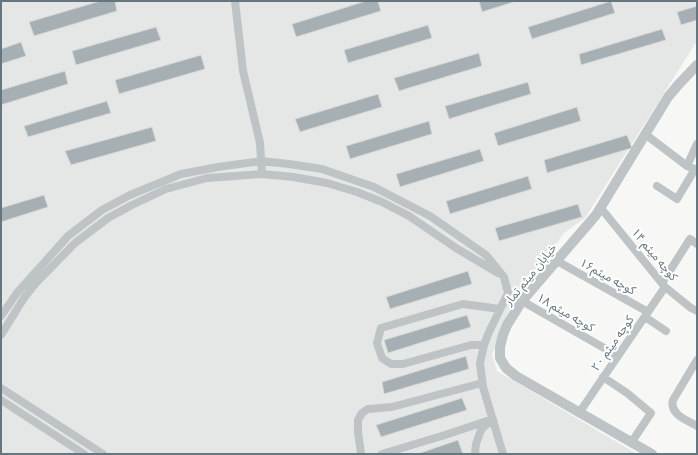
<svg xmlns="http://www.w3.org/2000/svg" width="698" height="455" viewBox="0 0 698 455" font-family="'PT Sans Narrow','Noto Sans Arabic',sans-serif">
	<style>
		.built { fill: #e5e7e6 }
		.building { fill: #a6b0b4; stroke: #d9d9d7 }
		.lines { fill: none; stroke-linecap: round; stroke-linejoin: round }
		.minor { stroke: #bec4c6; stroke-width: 8 }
		.tertiary { stroke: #bec4c6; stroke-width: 10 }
		.labels { text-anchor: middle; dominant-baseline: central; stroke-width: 4; stroke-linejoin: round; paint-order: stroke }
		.street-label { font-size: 12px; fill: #64777e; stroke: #fff }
	</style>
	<rect width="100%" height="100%" fill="#f7f7f5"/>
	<!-- built -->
	<path class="built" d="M 1,1 L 697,1 L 697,43 L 695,44 L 585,218 L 564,233 L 508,312 L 492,355 L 497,371 L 637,454 L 1,454 Z"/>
	<!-- building -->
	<path class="building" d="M 100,1 L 115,1 L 117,11 L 34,36 L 29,22 Z
		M 366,1 L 378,1 L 381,11 L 296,37 L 292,24 Z
		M 479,1 L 517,1 L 482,12 Z
		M 611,1 L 615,13 L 532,39 L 528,27 Z
		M 697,6 L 697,20 L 681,25 L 677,12 Z
		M 428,25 L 432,38 L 348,63 L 344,50 Z
		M 156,27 L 161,40 L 76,65 L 72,51 Z
		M 662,29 L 666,40 L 581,65 L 579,54 Z
		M 21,42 L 26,56 L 1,64 L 1,49 Z
		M 479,53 L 482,66 L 399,91 L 394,78 Z
		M 201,55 L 205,69 L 119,94 L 115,80 Z
		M 65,71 L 68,84 L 1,105 L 1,90 Z
		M 528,82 L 531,94 L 449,119 L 445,106 Z
		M 378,94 L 382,107 L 300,132 L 295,119 Z
		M 107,101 L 111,113 L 28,137 L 24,126 Z
		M 577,107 L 581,121 L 498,146 L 494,133 Z
		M 429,121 L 432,134 L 350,159 L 346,146 Z
		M 152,127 L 156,141 L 71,165 L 65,151 Z
		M 627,135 L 632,148 L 547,173 L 544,160 Z
		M 480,149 L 484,161 L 400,187 L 396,174 Z
		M 528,176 L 532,189 L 450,214 L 446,201 Z
		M 44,195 L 48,207 L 1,222 L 1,208 Z
		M 578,204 L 582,217 L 499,241 L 495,228 Z
		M 468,271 L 472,284 L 390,309 L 386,297 Z
		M 467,315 L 471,327 L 388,353 L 384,340 Z
		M 466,356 L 469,369 L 384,394 L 382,382 Z
		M 462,398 L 467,410 L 381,437 L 376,425 Z
		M 458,440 L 463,454 L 417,454 Z"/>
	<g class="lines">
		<!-- minor -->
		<path class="minor" d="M 235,1 L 243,71 L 260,143 L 262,174
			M 645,134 L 687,166 L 697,170
			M 687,166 L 697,144
			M 657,186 L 677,199 L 695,169
			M 600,207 L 665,287 L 691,308 L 697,311
			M 557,261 L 648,312
			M 662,283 L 690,239 L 697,244
			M 522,301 L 618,356
			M 1,316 L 17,293 L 68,236 L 102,210 L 130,195 L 181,174 L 218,167 L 261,161 L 289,164 L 322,169 L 374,187 L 430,216 L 486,255 L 504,277 L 508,293 L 489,332 L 484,345 L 480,363 L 483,387 L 503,454
			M 645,317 L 666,331
			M 1,335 L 24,298 L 36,283 L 75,243 L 108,218 L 132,205 L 166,189 L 207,178 L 262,174 L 293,177 L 327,183 L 357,192 L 382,202 L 409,216 L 456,248 L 498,273
			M 484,345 L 471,345 L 403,364 L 391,364 L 382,358 L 377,343 L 381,328 L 463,304 L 500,309
			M 697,360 L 673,400 C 669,414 687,420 697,426
			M 603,377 L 627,393 L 651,413 L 631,443
			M 1,388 L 103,454
			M 1,400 L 84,454
			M 579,413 L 665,287
			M 361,454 L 358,432 L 358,420 L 362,413 L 368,409 L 392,407 L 482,383
			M 382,454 L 445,435 L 493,419
			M 475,454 L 476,444 L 481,430 L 489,422"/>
		<!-- tertiary -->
		<path class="tertiary" d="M 652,454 L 516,376 L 506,368 L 500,358 L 500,347 L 503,335 L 507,325 L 522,301 L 596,215 L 668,97 L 679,84 L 697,65"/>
	</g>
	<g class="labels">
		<!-- street labels -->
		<g class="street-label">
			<text transform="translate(655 254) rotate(50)">کوچه میثم ۱۴</text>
			<text transform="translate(530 274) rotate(-51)">خیابان میثم تمار</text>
			<text transform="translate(608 276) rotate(29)">کوچه میثم۱۶</text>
			<text transform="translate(566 312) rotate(30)">کوچه میثم ۱۸</text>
			<text transform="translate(612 343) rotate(-55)">کوچه میثم ۲۰</text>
		</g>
	</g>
	<!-- border -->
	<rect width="698" height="455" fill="none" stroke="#64777e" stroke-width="4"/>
</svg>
